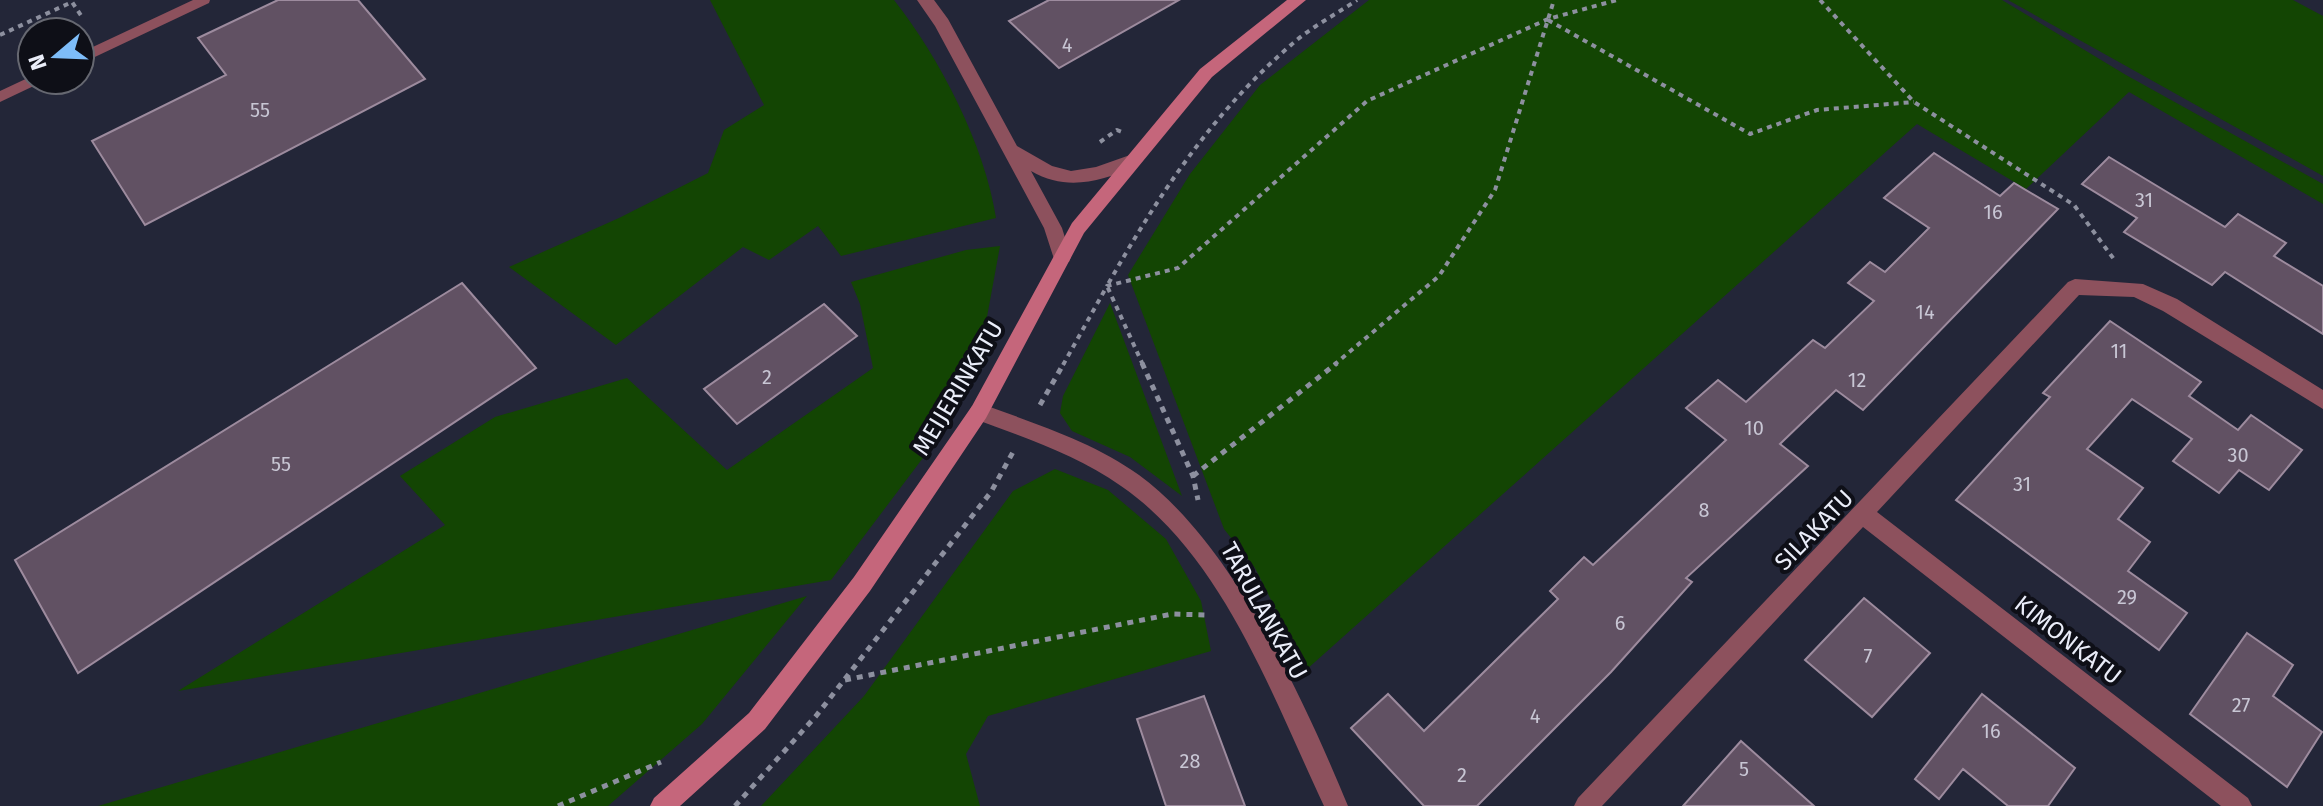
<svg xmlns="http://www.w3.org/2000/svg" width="2323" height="806" viewBox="0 0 2323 806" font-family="'Fira Sans',sans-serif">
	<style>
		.green { fill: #134503 }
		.building { fill: #615163; stroke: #9d8b9e; stroke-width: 2 }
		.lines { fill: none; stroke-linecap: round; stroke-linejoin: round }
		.path-far1 { stroke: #8d909f; stroke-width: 4; stroke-dasharray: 5 5; stroke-linecap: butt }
		.path { stroke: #8d909f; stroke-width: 5; stroke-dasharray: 6 6; stroke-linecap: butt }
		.lane { fill: #8d515d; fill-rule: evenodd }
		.street { fill: #8d515d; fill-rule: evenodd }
		.secondary { fill: #c5667b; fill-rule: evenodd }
		.labels { text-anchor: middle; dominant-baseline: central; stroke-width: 8; stroke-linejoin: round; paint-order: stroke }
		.number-label { font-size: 20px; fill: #c8c6d4 }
		.street-label { font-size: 24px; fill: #eaedf9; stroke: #0e0f17 }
	</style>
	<rect width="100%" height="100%" fill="#232638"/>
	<!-- green -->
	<path class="green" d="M 710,0 L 894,0 C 939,57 985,145 996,218 L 841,256 L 818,226 L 769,260 L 743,247 L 616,345 L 509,267 L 619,218 L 708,173 L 724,130 L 764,105 Z
		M 1369,0 L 2002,0 L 2126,75 L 2323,184 L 2323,204 L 2129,92 L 2026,189 L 1917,124 L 1306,670 L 1255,568 L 1224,529 L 1128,275 L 1190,174 L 1260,85 Z
		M 2008,0 L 2293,0 L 2323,16 L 2323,176 Z
		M 1000,246 L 987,317 L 953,418 L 831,580 L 178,691 L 445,525 L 400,476 L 495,417 L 627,378 L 727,470 L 873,368 L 860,304 L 851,282 L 966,250 Z
		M 1110,303 L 1182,496 L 1130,457 L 1072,431 L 1060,413 L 1063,396 Z
		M 1055,469 L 1108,490 L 1166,539 L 1201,601 L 1211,651 L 988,716 L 966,754 L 980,806 L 761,806 L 864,696 L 1013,491 Z
		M 807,596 L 702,724 L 608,806 L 98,806 Z"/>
	<!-- building -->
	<path class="building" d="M 278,0 L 358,0 L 425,79 L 145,225 L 92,141 L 226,75 L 198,38 Z
		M 1049,0 L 1179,0 L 1059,68 L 1009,21 Z
		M 1934,153 L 2000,196 L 2014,183 L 2058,209 L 1863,410 L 1836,390 L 1780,444 L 1808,466 L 1686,578 L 1692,582 L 1611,672 L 1477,806 L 1424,806 L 1351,728 L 1388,694 L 1424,731 L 1558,599 L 1550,591 L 1584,557 L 1593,565 L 1726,440 L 1686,408 L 1718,380 L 1746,402 L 1813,340 L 1825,348 L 1874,301 L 1848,283 L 1870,262 L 1885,272 L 1929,228 L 1884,198 Z
		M 2109,157 L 2225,227 L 2238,214 L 2286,243 L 2274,256 L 2323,286 L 2323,334 L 2225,272 L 2212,285 L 2124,232 L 2137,218 L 2082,184 Z
		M 462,283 L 536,368 L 78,673 L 15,560 Z
		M 824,304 L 857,336 L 737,424 L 704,389 Z
		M 2110,321 L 2201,382 L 2189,396 L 2238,430 L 2251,415 L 2302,450 L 2269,490 L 2239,470 L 2219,493 L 2173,461 L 2192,439 L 2132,399 L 2087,449 L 2143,488 L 2118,519 L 2150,542 L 2128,571 L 2187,613 L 2159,650 L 1956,500 L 2050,397 L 2043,393 Z
		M 1864,598 L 1930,653 L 1872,717 L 1805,660 Z
		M 2247,633 L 2293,665 L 2273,696 L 2322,732 L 2287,787 L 2190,714 Z
		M 1982,694 L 2075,768 L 2048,806 L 2008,806 L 1963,769 L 1939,799 L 1915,779 Z
		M 1204,696 L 1245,806 L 1166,806 L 1137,719 Z
		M 1741,741 L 1814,806 L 1683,806 Z"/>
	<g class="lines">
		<!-- path-far1 -->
		<path class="path-far1" d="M 1820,0 L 1914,102 L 2074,205 L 2116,262
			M 1548,20 L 1750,134 L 1817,110 L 1914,102
			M 0,35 L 72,2 L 82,17
			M 1100,142 L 1117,130 L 1122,132
			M 1063,365 L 1107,286 L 1178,268 L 1367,101 L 1548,19 L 1617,0
			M 1143,365 L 1107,286 C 1157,197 1213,112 1291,45 C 1311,27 1335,15 1357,0
			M 1334,365 L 1439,276 L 1495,190 L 1554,0"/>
		<!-- path -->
		<path class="path" d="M 1142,363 L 1193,476 L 1198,500
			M 1040,405 L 1064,363
			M 1193,476 L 1337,363
			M 845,680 L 1172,614 L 1208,615
			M 558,806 L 661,762
			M 735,806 L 816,716 L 991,492 L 1013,452"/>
		<!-- lane -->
		<path class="lane" d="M 193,0 L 210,0 L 209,3 L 80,64 L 80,53 Z
			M 32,76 L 32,80 L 42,80 L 40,83 L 0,102 L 0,91 Z"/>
		<!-- street -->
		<path class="street" d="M 917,0 L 934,0 L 948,19 L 1017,146 L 1052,166 L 1071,171 L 1096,167 L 1130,155 L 1136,157 L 1139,162 L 1136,167 C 1099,181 1068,192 1031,171 L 1062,228 L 1071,257 L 1069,262 L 1055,262 L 1044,228 L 935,26 Z
			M 2075,279 L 2143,284 L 2177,299 L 2323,390 L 2323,409 L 2163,311 L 2134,297 L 2079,295 L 1877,512 L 2248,798 L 2252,806 L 2221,806 L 1863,527 L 1602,806 L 1574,806 L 1578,798 L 2068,282 Z
			M 979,403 C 1033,423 1092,441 1139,475 C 1233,544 1304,700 1348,806 L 1324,806 C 1273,698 1223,556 1121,486 C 1076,454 1023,437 972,418 L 969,412 L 972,406 Z"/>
		<!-- secondary -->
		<path class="secondary" d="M 1287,0 L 1306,0 L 1212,77 L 1084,233 L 986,418 L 870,591 L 765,729 L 680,806 L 650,806 L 654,798 L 749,713 L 854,577 L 972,406 L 1072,223 L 1200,69 Z"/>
	</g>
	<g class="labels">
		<!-- number labels -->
		<g class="number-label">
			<text x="1067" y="45">4</text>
			<text x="260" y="110">55</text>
			<text x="2144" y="200">31</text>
			<text x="1993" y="212">16</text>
			<text x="1925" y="312">14</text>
			<text x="2119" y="351">11</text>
			<text x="767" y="377">2</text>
			<text x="1857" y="380">12</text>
			<text x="1754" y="428">10</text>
			<text x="2238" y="455">30</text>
			<text x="281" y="464">55</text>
			<text x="2022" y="484">31</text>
			<text x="1704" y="510">8</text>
			<text x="2127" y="597">29</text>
			<text x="1620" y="623">6</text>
			<text x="1868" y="656">7</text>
			<text x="2241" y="705">27</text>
			<text x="1535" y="716">4</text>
			<text x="1991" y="731">16</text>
			<text x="1190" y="761">28</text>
			<text x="1744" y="769">5</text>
			<text x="1462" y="775">2</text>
		</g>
		<!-- street labels -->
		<g class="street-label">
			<text transform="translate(958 388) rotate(-59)">MEIJERINKATU</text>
			<text transform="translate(1814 530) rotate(-46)">SILAKATU</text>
			<text transform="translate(1264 611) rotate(61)">TARULANKATU</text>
			<text transform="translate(2068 640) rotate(38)">KIMONKATU</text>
		</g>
	</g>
	<!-- north arrow -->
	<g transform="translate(56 56) rotate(251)"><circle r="38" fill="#0e0f17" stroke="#666871" stroke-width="2"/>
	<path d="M0-6L14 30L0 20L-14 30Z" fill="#7ebdf9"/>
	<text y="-12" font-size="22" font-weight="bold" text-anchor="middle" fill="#eaedf9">N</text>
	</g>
</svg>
